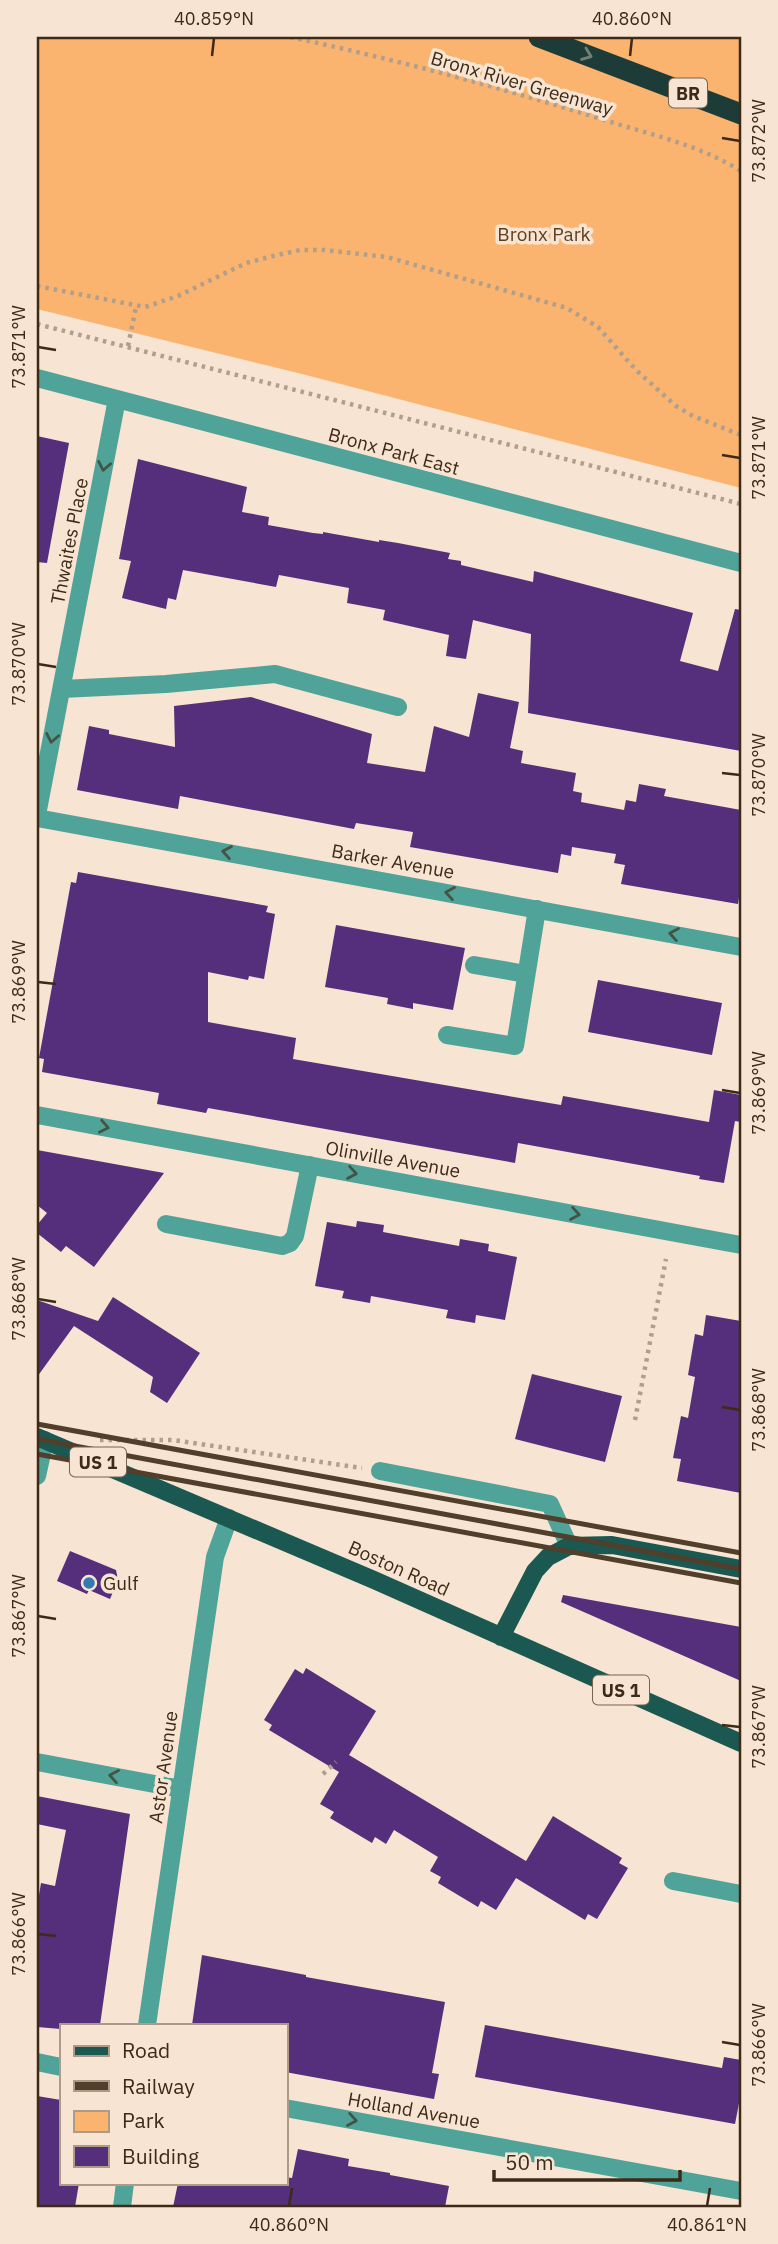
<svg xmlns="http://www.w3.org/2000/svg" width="778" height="2244" viewBox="0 0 778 2244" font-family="'IBM Plex Sans',sans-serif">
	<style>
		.green { fill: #fab46f }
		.building { fill: #552f7b }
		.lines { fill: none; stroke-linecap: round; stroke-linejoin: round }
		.path { stroke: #b19e8b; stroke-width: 4.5; stroke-dasharray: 3.5 5; stroke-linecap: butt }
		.minor { stroke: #4fa398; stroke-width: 18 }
		.major { stroke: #1a5851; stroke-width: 18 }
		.highway { stroke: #1d3c38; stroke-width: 21 }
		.rail { stroke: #513e2b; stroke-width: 5 }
		.oneway { stroke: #757f76 }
		.oneway2 { stroke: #435444 }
		.ticks { fill: none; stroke: #3d2a17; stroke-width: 2.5 }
		.poi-dot { fill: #337aae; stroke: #f8e4d2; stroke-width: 2.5 }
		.labels { text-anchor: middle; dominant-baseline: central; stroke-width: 7; stroke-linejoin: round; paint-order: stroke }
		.shield { fill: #f8e4d2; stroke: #75624f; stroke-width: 2 }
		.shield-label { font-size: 18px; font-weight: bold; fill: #3d2a17 }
		.street-label { font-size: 19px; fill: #3d2a17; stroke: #f8e4d2 }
		.park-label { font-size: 19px; fill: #5e3f20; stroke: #f8e4d2 }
		.poi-label { font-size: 19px; fill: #3d2a17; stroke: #f8e4d2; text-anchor: start }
		.neatline { fill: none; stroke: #3d2a17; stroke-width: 2.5 }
		.ticks-label { font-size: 18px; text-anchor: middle; fill: #3d2a17 }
	</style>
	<rect width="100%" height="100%" fill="#f8e4d2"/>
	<!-- green -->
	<path class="green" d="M 37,37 L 741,37 L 741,488 L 306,375 L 37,309 Z"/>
	<!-- building -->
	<path class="building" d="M 37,436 L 69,443 L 47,563 L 37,562 Z
		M 138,459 L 247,487 L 242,512 L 269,517 L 268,525 L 313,533 L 323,534 L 323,532 L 379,542 L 379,540 L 398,543 L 450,553 L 448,559 L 461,561 L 461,565 L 533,582 L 534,571 L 693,613 L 680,661 L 718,671 L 735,609 L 741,610 L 741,751 L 528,713 L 531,634 L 473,620 L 466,659 L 446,656 L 449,635 L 383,620 L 385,610 L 347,603 L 349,588 L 279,575 L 276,587 L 183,570 L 176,600 L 168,598 L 166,609 L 122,598 L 131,561 L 119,559 Z
		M 478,693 L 519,702 L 510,748 L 523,751 L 521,763 L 576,773 L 573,791 L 582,793 L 581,802 L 624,810 L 626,800 L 636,802 L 639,784 L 666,789 L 664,796 L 741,810 L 741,884 L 738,904 L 621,884 L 625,865 L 614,863 L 616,854 L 572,847 L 571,856 L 561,854 L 558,873 L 410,847 L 413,832 L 356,823 L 354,829 L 180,796 L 178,809 L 77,790 L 89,726 L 109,730 L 109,734 L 175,747 L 174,706 L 251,697 L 372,734 L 367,763 L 425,772 L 434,726 L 469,737 Z
		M 78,872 L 268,906 L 266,912 L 275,914 L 264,979 L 249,976 L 248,980 L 208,972 L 208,1022 L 296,1038 L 293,1059 L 561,1105 L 563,1096 L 709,1122 L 714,1090 L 741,1095 L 741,1122 L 735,1121 L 724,1183 L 699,1179 L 700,1176 L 518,1143 L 515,1163 L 208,1108 L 206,1113 L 157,1104 L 159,1093 L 42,1072 L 44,1059 L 39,1058 L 71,882 L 76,883 Z
		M 336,925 L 465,948 L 453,1010 L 413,1003 L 413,1009 L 387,1004 L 388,998 L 325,987 Z
		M 598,980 L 722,1003 L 712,1055 L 588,1032 Z
		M 37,1150 L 164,1173 L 94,1267 L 66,1246 L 61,1252 L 37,1233 L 37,1225 L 47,1213 L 37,1205 Z
		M 357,1221 L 384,1225 L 383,1232 L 459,1246 L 460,1239 L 489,1244 L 488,1251 L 517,1257 L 505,1320 L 476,1315 L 475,1323 L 446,1318 L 448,1310 L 371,1296 L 370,1303 L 342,1298 L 344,1291 L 315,1286 L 327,1222 L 356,1227 Z
		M 113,1297 L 200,1353 L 167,1403 L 150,1392 L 153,1377 L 74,1326 L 37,1377 L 37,1300 L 98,1321 Z
		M 706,1315 L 741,1321 L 741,1493 L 677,1481 L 681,1459 L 673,1458 L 681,1416 L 688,1418 L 695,1377 L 688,1375 L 695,1334 L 703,1336 Z
		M 532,1374 L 622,1396 L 605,1462 L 515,1439 Z
		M 70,1551 L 116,1570 L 118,1580 L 110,1599 L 89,1590 L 87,1594 L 57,1581 Z
		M 563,1595 L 741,1627 L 741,1681 L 561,1602 Z
		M 306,1668 L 376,1711 L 349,1755 L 526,1861 L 553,1816 L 622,1858 L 619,1863 L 628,1868 L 597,1919 L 588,1914 L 585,1920 L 516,1878 L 496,1910 L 481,1901 L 478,1907 L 438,1883 L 441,1877 L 430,1871 L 438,1857 L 394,1830 L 386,1844 L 375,1837 L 372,1843 L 330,1818 L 334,1812 L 320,1804 L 339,1772 L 269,1730 L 272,1725 L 264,1720 L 295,1669 L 303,1674 Z
		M 37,1796 L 130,1814 L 100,2025 L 61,2025 L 61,2029 L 37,2027 L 37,1907 L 41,1883 L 55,1886 L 66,1830 L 37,1824 Z
		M 202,1955 L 306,1975 L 306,1977 L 445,2002 L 432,2073 L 439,2074 L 434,2099 L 285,2072 L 285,2025 L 192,2025 Z
		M 485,2025 L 722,2068 L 724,2057 L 741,2060 L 741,2093 L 735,2124 L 475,2077 Z
		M 37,2096 L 61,2100 L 61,2183 L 79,2183 L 75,2207 L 37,2207 Z
		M 298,2149 L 349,2159 L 348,2166 L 390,2173 L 390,2175 L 449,2186 L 445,2207 L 173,2207 L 178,2183 L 285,2183 L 285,2177 L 292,2178 Z"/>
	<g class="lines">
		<!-- path -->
		<path class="path" d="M 290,37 C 398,60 506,89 611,122 C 656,136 701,146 741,171
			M 37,286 L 145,307 L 178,296 L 246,263 L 273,256 L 300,250 L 324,250 L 387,257 L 567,308 L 598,327 L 636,370 L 676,406 L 693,416 L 741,435
			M 37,324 L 741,504
			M 128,346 L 136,307
			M 635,1420 L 666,1259
			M 100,1440 L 173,1440 L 362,1468
			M 323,1774 L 336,1762"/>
		<!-- minor -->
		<path class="minor" d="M 37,378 L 741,563
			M 62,689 L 166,684 L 275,674 L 398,707
			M 37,815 L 117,399
			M 37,818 L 741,947
			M 474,965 L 526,974
			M 447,1035 L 515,1046 L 537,909
			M 37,1115 L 741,1245
			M 166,1224 L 282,1246 L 290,1243 L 295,1236 L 310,1165
			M 380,1471 L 550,1504 L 569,1546
			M 37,1476 L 45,1440
			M 37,1762 L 181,1789
			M 673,1881 L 741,1894
			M 147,2025 L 215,1557 L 229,1518
			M 37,2062 L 61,2067
			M 285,2108 L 741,2191
			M 122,2207 L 125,2183"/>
		<!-- major -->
		<path class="major" d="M 37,1437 L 374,1580 L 741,1743
			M 501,1637 L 535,1571 L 548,1557 L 569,1546 L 612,1545 L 741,1569"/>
		<!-- highway -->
		<path class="highway" d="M 539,37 L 741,114"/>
		<!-- rail -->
		<path class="rail" d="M 37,1424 L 741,1553
			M 37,1439 L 741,1569
			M 37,1454 L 741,1583"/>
	</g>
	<!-- one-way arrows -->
	<defs><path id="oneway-chevron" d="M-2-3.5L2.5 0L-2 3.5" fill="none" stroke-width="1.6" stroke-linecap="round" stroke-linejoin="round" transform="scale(1.75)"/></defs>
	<use class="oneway" href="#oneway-chevron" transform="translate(587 55) rotate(21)"/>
	<g class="oneway2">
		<use href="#oneway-chevron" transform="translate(104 466) rotate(101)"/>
		<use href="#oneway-chevron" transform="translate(52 738) rotate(101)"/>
		<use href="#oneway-chevron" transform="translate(227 852) rotate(-170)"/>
		<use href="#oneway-chevron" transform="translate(450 893) rotate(-170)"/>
		<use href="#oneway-chevron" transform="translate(674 934) rotate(-170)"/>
		<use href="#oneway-chevron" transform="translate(104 1127) rotate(11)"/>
		<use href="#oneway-chevron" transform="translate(352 1173) rotate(10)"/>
		<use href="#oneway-chevron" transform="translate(575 1214) rotate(10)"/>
		<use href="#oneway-chevron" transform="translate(114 1776) rotate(-170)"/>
		<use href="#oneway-chevron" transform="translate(352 2120) rotate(10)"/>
	</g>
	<!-- ticks -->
	<path class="ticks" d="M 212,56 L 214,38M 630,56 L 632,38M 722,138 L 740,141M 38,347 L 56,350M 722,455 L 740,458M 38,664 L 56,667M 722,773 L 740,775M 38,982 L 56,984M 722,1090 L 740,1093M 38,1299 L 56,1302M 722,1407 L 740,1410M 38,1616 L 56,1619M 722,1725 L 740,1727M 38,1934 L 56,1936M 722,2042 L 740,2045M 289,2206 L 292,2188M 707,2206 L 710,2188"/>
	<!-- markers -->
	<circle class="poi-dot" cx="89" cy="1583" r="7"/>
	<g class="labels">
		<!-- shield labels -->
		<g class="shield">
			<rect x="669" y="78.5" width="38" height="29" rx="5"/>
			<rect x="70" y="1447.5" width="56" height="29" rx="5"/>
			<rect x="593" y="1675.5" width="56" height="29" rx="5"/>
		</g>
		<g class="shield-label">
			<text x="688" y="93">BR</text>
			<text x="98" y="1462">US 1</text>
			<text x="621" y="1690">US 1</text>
		</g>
		<!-- street labels -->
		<g class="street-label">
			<text transform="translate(522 83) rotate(16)">Bronx River Greenway</text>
			<text transform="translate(394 451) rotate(15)">Bronx Park East</text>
			<text transform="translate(69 541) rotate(-79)">Thwaites Place</text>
			<text transform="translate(393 861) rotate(10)">Barker Avenue</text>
			<text transform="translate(393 1159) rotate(10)">Olinville Avenue</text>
			<text transform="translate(399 1568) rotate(24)">Boston Road</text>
			<text transform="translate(163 1767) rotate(-82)">Astor Avenue</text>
			<text transform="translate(414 2110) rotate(10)">Holland Avenue</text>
		</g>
		<!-- park labels -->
		<g class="park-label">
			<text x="544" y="234">Bronx Park</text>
		</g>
		<!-- poi labels -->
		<g class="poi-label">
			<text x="103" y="1583">Gulf</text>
		</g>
	</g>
	<!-- border -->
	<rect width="778" height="2244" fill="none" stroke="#f8e4d2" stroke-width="77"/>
	<!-- legend -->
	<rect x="60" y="2024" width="228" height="161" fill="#f8e4d2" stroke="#ad9a87" stroke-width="2"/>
	<rect x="74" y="2046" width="35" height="10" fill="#1a5851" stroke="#ad9a87" stroke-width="2"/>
	<text x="122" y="2058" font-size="21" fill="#3d2a17">Road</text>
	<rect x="74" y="2081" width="35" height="10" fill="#513e2b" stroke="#ad9a87" stroke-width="2"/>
	<text x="122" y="2094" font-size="21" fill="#3d2a17">Railway</text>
	<rect x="74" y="2111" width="35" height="21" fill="#fab46f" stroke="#ad9a87" stroke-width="2"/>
	<text x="122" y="2128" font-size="21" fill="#3d2a17">Park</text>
	<rect x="74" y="2146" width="35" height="21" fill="#552f7b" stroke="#ad9a87" stroke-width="2"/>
	<text x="122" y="2164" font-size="21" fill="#3d2a17">Building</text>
	<!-- scale -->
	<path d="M494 2170v10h186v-10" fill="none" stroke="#3d2a17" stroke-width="3.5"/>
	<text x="505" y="2170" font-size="21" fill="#3d2a17" stroke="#f8e4d2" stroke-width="5" paint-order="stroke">50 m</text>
	<rect x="38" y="38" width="702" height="2168" class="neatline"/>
	<g class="ticks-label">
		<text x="214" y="25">40.859°N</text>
		<text x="632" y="25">40.860°N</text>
		<text transform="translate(759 141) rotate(-90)" y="6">73.872°W</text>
		<text transform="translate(19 347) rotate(-90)" y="6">73.871°W</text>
		<text transform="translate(759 458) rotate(-90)" y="6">73.871°W</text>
		<text transform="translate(19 664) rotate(-90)" y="6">73.870°W</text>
		<text transform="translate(759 775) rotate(-90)" y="6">73.870°W</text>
		<text transform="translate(19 982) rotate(-90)" y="6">73.869°W</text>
		<text transform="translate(759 1093) rotate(-90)" y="6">73.869°W</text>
		<text transform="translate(19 1299) rotate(-90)" y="6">73.868°W</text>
		<text transform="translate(759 1410) rotate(-90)" y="6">73.868°W</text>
		<text transform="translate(19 1616) rotate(-90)" y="6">73.867°W</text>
		<text transform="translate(759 1727) rotate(-90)" y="6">73.867°W</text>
		<text transform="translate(19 1934) rotate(-90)" y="6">73.866°W</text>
		<text transform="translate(759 2045) rotate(-90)" y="6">73.866°W</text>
		<text x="289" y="2231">40.860°N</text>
		<text x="707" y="2231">40.861°N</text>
	</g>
</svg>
